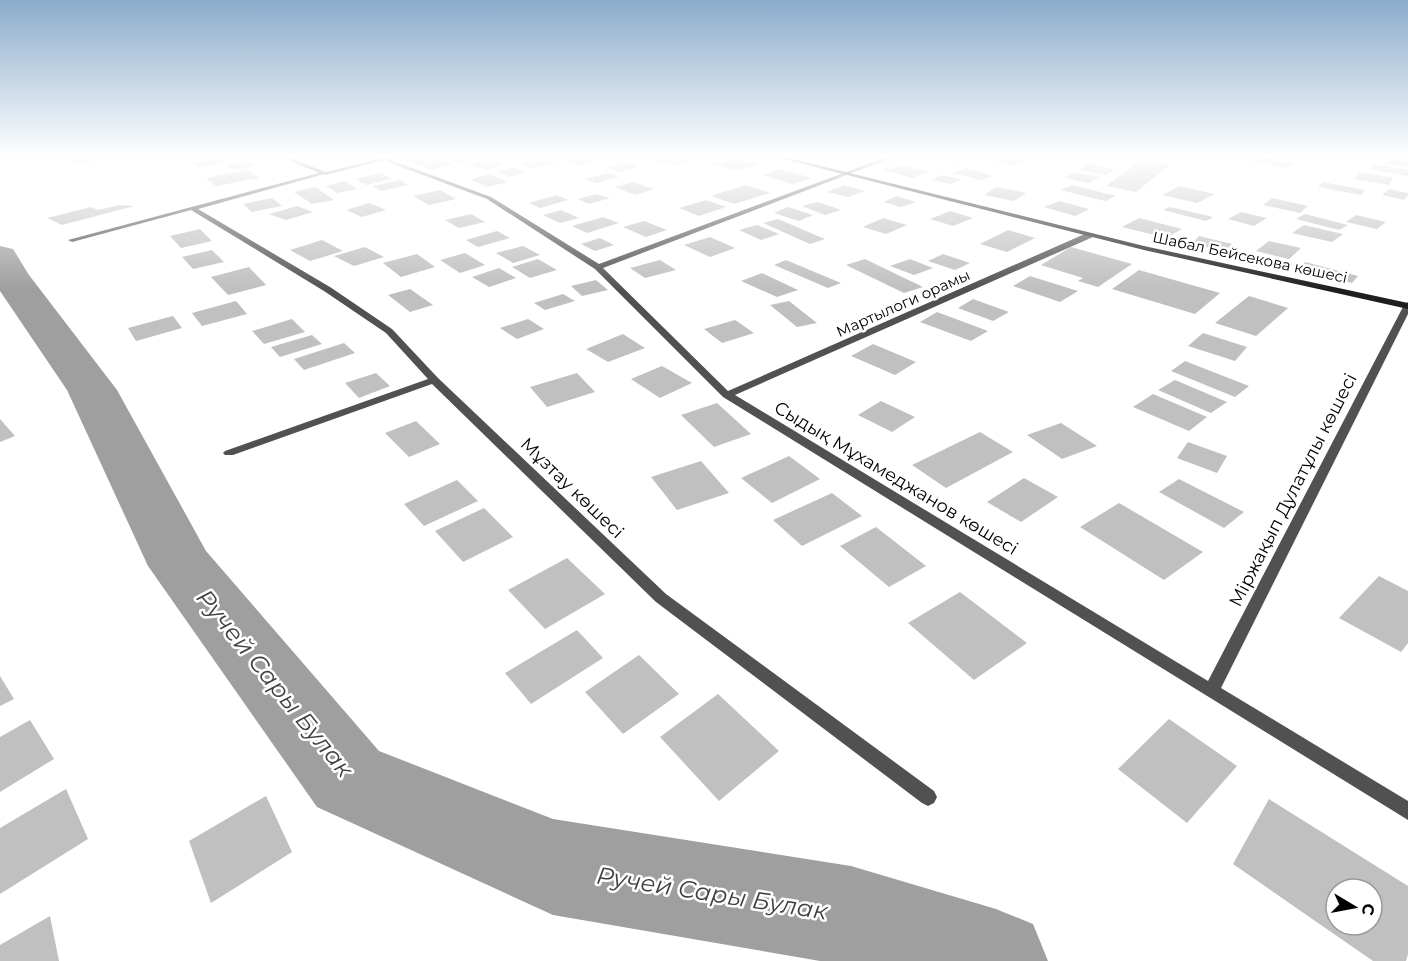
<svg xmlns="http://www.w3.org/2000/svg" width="1408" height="961" viewBox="0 0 1408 961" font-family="Montserrat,sans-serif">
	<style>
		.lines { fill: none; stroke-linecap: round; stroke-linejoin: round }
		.river { fill: #9f9f9f; fill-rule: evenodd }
		.building { fill: #c0c0c0; fill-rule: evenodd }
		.minor { fill: #515151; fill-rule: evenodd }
		.tertiary { fill: #515151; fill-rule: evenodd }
		.secondary { fill: #1e1e1e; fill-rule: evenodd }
		.labels { text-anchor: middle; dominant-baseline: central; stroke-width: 5; stroke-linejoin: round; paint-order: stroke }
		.far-street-label { font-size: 15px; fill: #000; stroke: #fff }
		.street-label { font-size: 18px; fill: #000; stroke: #fff }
		.near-water-label { font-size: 24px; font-style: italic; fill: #404040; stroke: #fff }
	</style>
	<rect width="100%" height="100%" fill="#fff"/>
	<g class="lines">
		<!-- river -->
		<path class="river" d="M 0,246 L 13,249 L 29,275 L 117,390 L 206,551 L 379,751 L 553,819 L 851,866 L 996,909 L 1033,924 L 1048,961 L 820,961 L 553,915 L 317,807 L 148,566 L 67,390 L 0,291 Z"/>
	</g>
	<!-- building -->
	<path class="building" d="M 109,155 L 113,158 L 77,164 L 73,160 Z
		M 430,155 L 453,165 L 431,170 L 408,160 Z
		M 438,155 L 471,155 L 479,158 L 458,163 Z
		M 660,155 L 676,155 L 694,160 L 672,166 L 647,158 Z
		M 956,155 L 969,158 L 958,162 L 933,156 Z
		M 1251,155 L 1295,163 L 1287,168 L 1243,160 Z
		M 1278,155 L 1306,155 L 1300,160 Z
		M 579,156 L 596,162 L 579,166 L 563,160 Z
		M 1007,156 L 1025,159 L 1013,166 L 995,162 Z
		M 221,158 L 226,163 L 198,168 L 193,163 Z
		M 547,158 L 559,162 L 532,169 L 520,164 Z
		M 737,158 L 759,164 L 737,171 L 714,164 Z
		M 1390,158 L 1408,161 L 1408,167 L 1386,164 Z
		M 490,159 L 506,165 L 484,170 L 468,164 Z
		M 1142,160 L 1170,165 L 1136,192 L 1106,186 Z
		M 248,161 L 256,166 L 234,170 L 227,165 Z
		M 623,162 L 638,167 L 619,172 L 605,167 Z
		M 1089,164 L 1115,169 L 1106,175 L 1079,170 Z
		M 1375,164 L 1408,170 L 1408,176 L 1369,169 Z
		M 901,165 L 929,172 L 912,178 L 883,170 Z
		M 514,167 L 527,172 L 509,177 L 497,172 Z
		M 965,168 L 993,176 L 981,180 L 952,173 Z
		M 781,169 L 812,178 L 793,184 L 762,175 Z
		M 248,170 L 259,178 L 216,186 L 206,178 Z
		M 1075,172 L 1099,177 L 1089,183 L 1065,178 Z
		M 1359,172 L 1393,178 L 1389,185 L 1354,179 Z
		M 381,173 L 392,179 L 366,185 L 355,179 Z
		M 608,173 L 619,177 L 596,183 L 585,179 Z
		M 490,174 L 508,182 L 487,187 L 470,179 Z
		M 941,175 L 961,179 L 951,184 L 931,180 Z
		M 400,180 L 408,185 L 381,191 L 372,186 Z
		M 345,181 L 357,189 L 337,193 L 326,186 Z
		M 634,182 L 654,189 L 635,195 L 615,187 Z
		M 1323,182 L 1365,190 L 1361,195 L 1318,187 Z
		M 746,185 L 770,193 L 734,204 L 711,196 Z
		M 844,185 L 865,191 L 848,197 L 827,192 Z
		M 1072,185 L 1116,196 L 1105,201 L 1061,190 Z
		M 1180,186 L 1215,194 L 1197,203 L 1162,195 Z
		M 315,187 L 334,200 L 312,204 L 294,192 Z
		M 997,187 L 1026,193 L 1014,201 L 984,195 Z
		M 1389,189 L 1408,193 L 1408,195 L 1404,200 L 1382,195 Z
		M 440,190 L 456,199 L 429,205 L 413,196 Z
		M 597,194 L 610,198 L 589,204 L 577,199 Z
		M 557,195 L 568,200 L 540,208 L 529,203 Z
		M 897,196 L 916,202 L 901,207 L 883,202 Z
		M 272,198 L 282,206 L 252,212 L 243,204 Z
		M 1272,198 L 1308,206 L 1300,213 L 1263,205 Z
		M 706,200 L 726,207 L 699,216 L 679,208 Z
		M 1059,201 L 1089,209 L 1075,216 L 1044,207 Z
		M 818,202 L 841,210 L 825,215 L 802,206 Z
		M 369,203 L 386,210 L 362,217 L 346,210 Z
		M 119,205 L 134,206 L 62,225 L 47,218 L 91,207 L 98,210 Z
		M 297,206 L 313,212 L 286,220 L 269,214 Z
		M 788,207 L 813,215 L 799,221 L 774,213 Z
		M 1170,207 L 1213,217 L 1206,221 L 1163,210 Z
		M 561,210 L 579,218 L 560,223 L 543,215 Z
		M 950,211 L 973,218 L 953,226 L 930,219 Z
		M 1241,212 L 1267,218 L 1254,226 L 1228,219 Z
		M 471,214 L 485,222 L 459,228 L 445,220 Z
		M 1305,214 L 1348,225 L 1339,230 L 1296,219 Z
		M 1356,215 L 1386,222 L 1377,229 L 1346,222 Z
		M 603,217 L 619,223 L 587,233 L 572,226 Z
		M 883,218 L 907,225 L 886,234 L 863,227 Z
		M 1139,218 L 1182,229 L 1166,238 L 1122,227 Z
		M 778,219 L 825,239 L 810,244 L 763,223 Z
		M 644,221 L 667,230 L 646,237 L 623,227 Z
		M 757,225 L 779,234 L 761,240 L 739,230 Z
		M 1304,225 L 1343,234 L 1332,242 L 1292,233 Z
		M 200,229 L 212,241 L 181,248 L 170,236 Z
		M 1008,230 L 1035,238 L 1007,252 L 980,244 Z
		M 497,231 L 510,238 L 478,247 L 466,240 Z
		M 1199,236 L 1232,244 L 1225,251 L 1192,244 Z
		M 710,237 L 735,248 L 710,257 L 684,245 Z
		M 600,238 L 614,245 L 595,251 L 581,244 Z
		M 322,240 L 343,251 L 310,261 L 290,250 Z
		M 1269,241 L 1301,248 L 1289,259 L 1256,251 Z
		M 523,246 L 540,255 L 513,263 L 496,253 Z
		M 365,247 L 384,257 L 354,266 L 334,256 Z
		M 1071,247 L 1132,264 L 1098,287 L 1078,281 L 1083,278 L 1041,265 Z
		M 212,250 L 224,262 L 193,269 L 182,257 Z
		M 465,253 L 485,265 L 460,273 L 440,260 Z
		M 417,254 L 435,267 L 401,277 L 383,263 Z
		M 943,254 L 970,263 L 955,270 L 928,261 Z
		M 538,259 L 557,270 L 530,278 L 512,267 Z
		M 865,259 L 923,287 L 904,293 L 846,265 Z
		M 910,259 L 933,268 L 914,275 L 890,266 Z
		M 660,260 L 676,270 L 645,278 L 630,268 Z
		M 786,260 L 841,283 L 828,288 L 774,265 Z
		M 1305,262 L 1358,276 L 1352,283 L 1298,269 Z
		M 249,267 L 266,285 L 228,295 L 211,277 Z
		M 499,268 L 516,278 L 489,287 L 472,277 Z
		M 1139,270 L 1220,293 L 1195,314 L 1112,289 Z
		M 762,273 L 798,290 L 777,297 L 741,281 Z
		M 1030,276 L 1078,291 L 1060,302 L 1013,286 Z
		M 596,280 L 608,290 L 582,296 L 571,286 Z
		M 410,289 L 433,305 L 410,312 L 388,295 Z
		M 563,294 L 575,301 L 545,310 L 534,303 Z
		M 1249,296 L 1288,308 L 1256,336 L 1215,323 Z
		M 973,299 L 1009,312 L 993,321 L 958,308 Z
		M 236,301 L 247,314 L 202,326 L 192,313 Z
		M 789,301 L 817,323 L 797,327 L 770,305 Z
		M 937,312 L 988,331 L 971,341 L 920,322 Z
		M 173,316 L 182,328 L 136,341 L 128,328 Z
		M 292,319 L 305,332 L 264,344 L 252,331 Z
		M 528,319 L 544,329 L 517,339 L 500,328 Z
		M 735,320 L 754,333 L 722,343 L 704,329 Z
		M 1203,333 L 1247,347 L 1235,361 L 1188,346 Z
		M 623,334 L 645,348 L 608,362 L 586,349 Z
		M 312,335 L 322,344 L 280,357 L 271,347 Z
		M 344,343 L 355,353 L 304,370 L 294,359 Z
		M 873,344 L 916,362 L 895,375 L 851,356 Z
		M 1185,361 L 1249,386 L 1235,397 L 1171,371 Z
		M 662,366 L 692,383 L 660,398 L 631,379 Z
		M 376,373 L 390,386 L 359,398 L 345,383 Z
		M 577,373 L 595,392 L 547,407 L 530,387 Z
		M 1175,380 L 1227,402 L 1211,413 L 1158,390 Z
		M 1153,394 L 1207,417 L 1189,431 L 1133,407 Z
		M 881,401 L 915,417 L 892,432 L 858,415 Z
		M 717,403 L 751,434 L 714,447 L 681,415 Z
		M 0,419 L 15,436 L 0,442 Z
		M 416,421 L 440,444 L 409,457 L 385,433 Z
		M 1061,423 L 1097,446 L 1062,459 L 1027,435 Z
		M 980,432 L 1013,452 L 946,488 L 912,465 Z
		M 1188,442 L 1227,456 L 1217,473 L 1177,458 Z
		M 789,456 L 820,479 L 772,503 L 741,478 Z
		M 701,461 L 729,493 L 677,510 L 651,477 Z
		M 1024,478 L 1058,497 L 1021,522 L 987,502 Z
		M 1179,479 L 1244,512 L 1224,528 L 1159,492 Z
		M 457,480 L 478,501 L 424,526 L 404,504 Z
		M 832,493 L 862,516 L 802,546 L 773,520 Z
		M 1119,503 L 1203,552 L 1164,580 L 1080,527 Z
		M 484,508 L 513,537 L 463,562 L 435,531 Z
		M 876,527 L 926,566 L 889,587 L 840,546 Z
		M 567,558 L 605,594 L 545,629 L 508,590 Z
		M 1379,576 L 1408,591 L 1408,643 L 1401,652 L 1339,618 Z
		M 960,592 L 1027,643 L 974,680 L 908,623 Z
		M 577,630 L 603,658 L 531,704 L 505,673 Z
		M 639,655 L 679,694 L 623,734 L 585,692 Z
		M 0,676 L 14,699 L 0,706 Z
		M 718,694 L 779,751 L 719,801 L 660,737 Z
		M 1169,719 L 1237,766 L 1187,823 L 1118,769 Z
		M 30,720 L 54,759 L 0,792 L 0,737 Z
		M 66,789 L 88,839 L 0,894 L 0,828 Z
		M 266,796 L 292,852 L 211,903 L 189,841 Z
		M 1269,799 L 1408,886 L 1408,954 L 1406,961 L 1373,961 L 1233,864 ZM 1336,889 L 1372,889 L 1372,925 L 1336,925 Z
		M 50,916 L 59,961 L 0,961 L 0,945 Z"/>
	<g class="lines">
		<!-- minor -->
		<path class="minor" d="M 276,155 L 283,155 L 328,173 L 198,209 L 330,287 L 392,329 L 438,378 L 666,594 L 934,791 L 937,797 L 934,803 L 928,806 L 922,803 L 656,602 L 432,384 L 233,455 L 225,455 L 223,453 L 225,451 L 428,379 L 386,333 L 324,291 L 191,210 L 72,242 L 68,240 L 319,173 Z
			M 892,155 L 899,155 L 603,268 L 728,391 L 1087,233 L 1093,233 L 1093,237 L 735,395 L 1208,681 L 1404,305 L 1408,302 L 1408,314 L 1221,688 L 1408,801 L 1408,820 L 723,397 L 595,269 L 487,199 L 380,159 L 385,158 L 491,197 L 599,264 Z"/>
		<!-- tertiary -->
		<path class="tertiary" d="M 395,155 L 404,155 L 325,175 L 322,173 Z"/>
		<!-- secondary -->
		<path class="secondary" d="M 768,155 L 777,155 L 1144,246 L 1408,303 L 1408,309 L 1144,250 Z"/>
	</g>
	<!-- sky -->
	<linearGradient id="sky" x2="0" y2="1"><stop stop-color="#8baccb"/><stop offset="0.54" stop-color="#fff"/><stop offset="1" stop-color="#fff" stop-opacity="0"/></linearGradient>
	<rect width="1408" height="289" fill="url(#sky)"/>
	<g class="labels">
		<!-- far-street labels -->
		<g class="far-street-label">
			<text transform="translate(1250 257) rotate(12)">Шабал Бейсекова көшесі</text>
			<text transform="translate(903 303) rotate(-24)">Мартылоги орамы</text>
		</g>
		<!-- street labels -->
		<g class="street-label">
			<text transform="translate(896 478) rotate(31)">Сыдық Мұхамеджанов көшесі</text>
			<text transform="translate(572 488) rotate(44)">Мұзтау көшесі</text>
			<text transform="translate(1293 490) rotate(-63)">Міржақып Дулатұлы көшесі</text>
		</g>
		<!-- near-water labels -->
		<g class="near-water-label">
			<text transform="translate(275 683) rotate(51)">Ручей Сары Булак</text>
			<text transform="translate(712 893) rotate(9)">Ручей Сары Булак</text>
		</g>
	</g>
	<!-- north arrow -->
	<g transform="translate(1354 907) rotate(100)"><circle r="28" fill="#ffffff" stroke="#999999" stroke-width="1.5"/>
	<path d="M0-4.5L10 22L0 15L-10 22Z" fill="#000000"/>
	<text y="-9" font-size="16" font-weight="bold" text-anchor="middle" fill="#000000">С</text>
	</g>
</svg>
